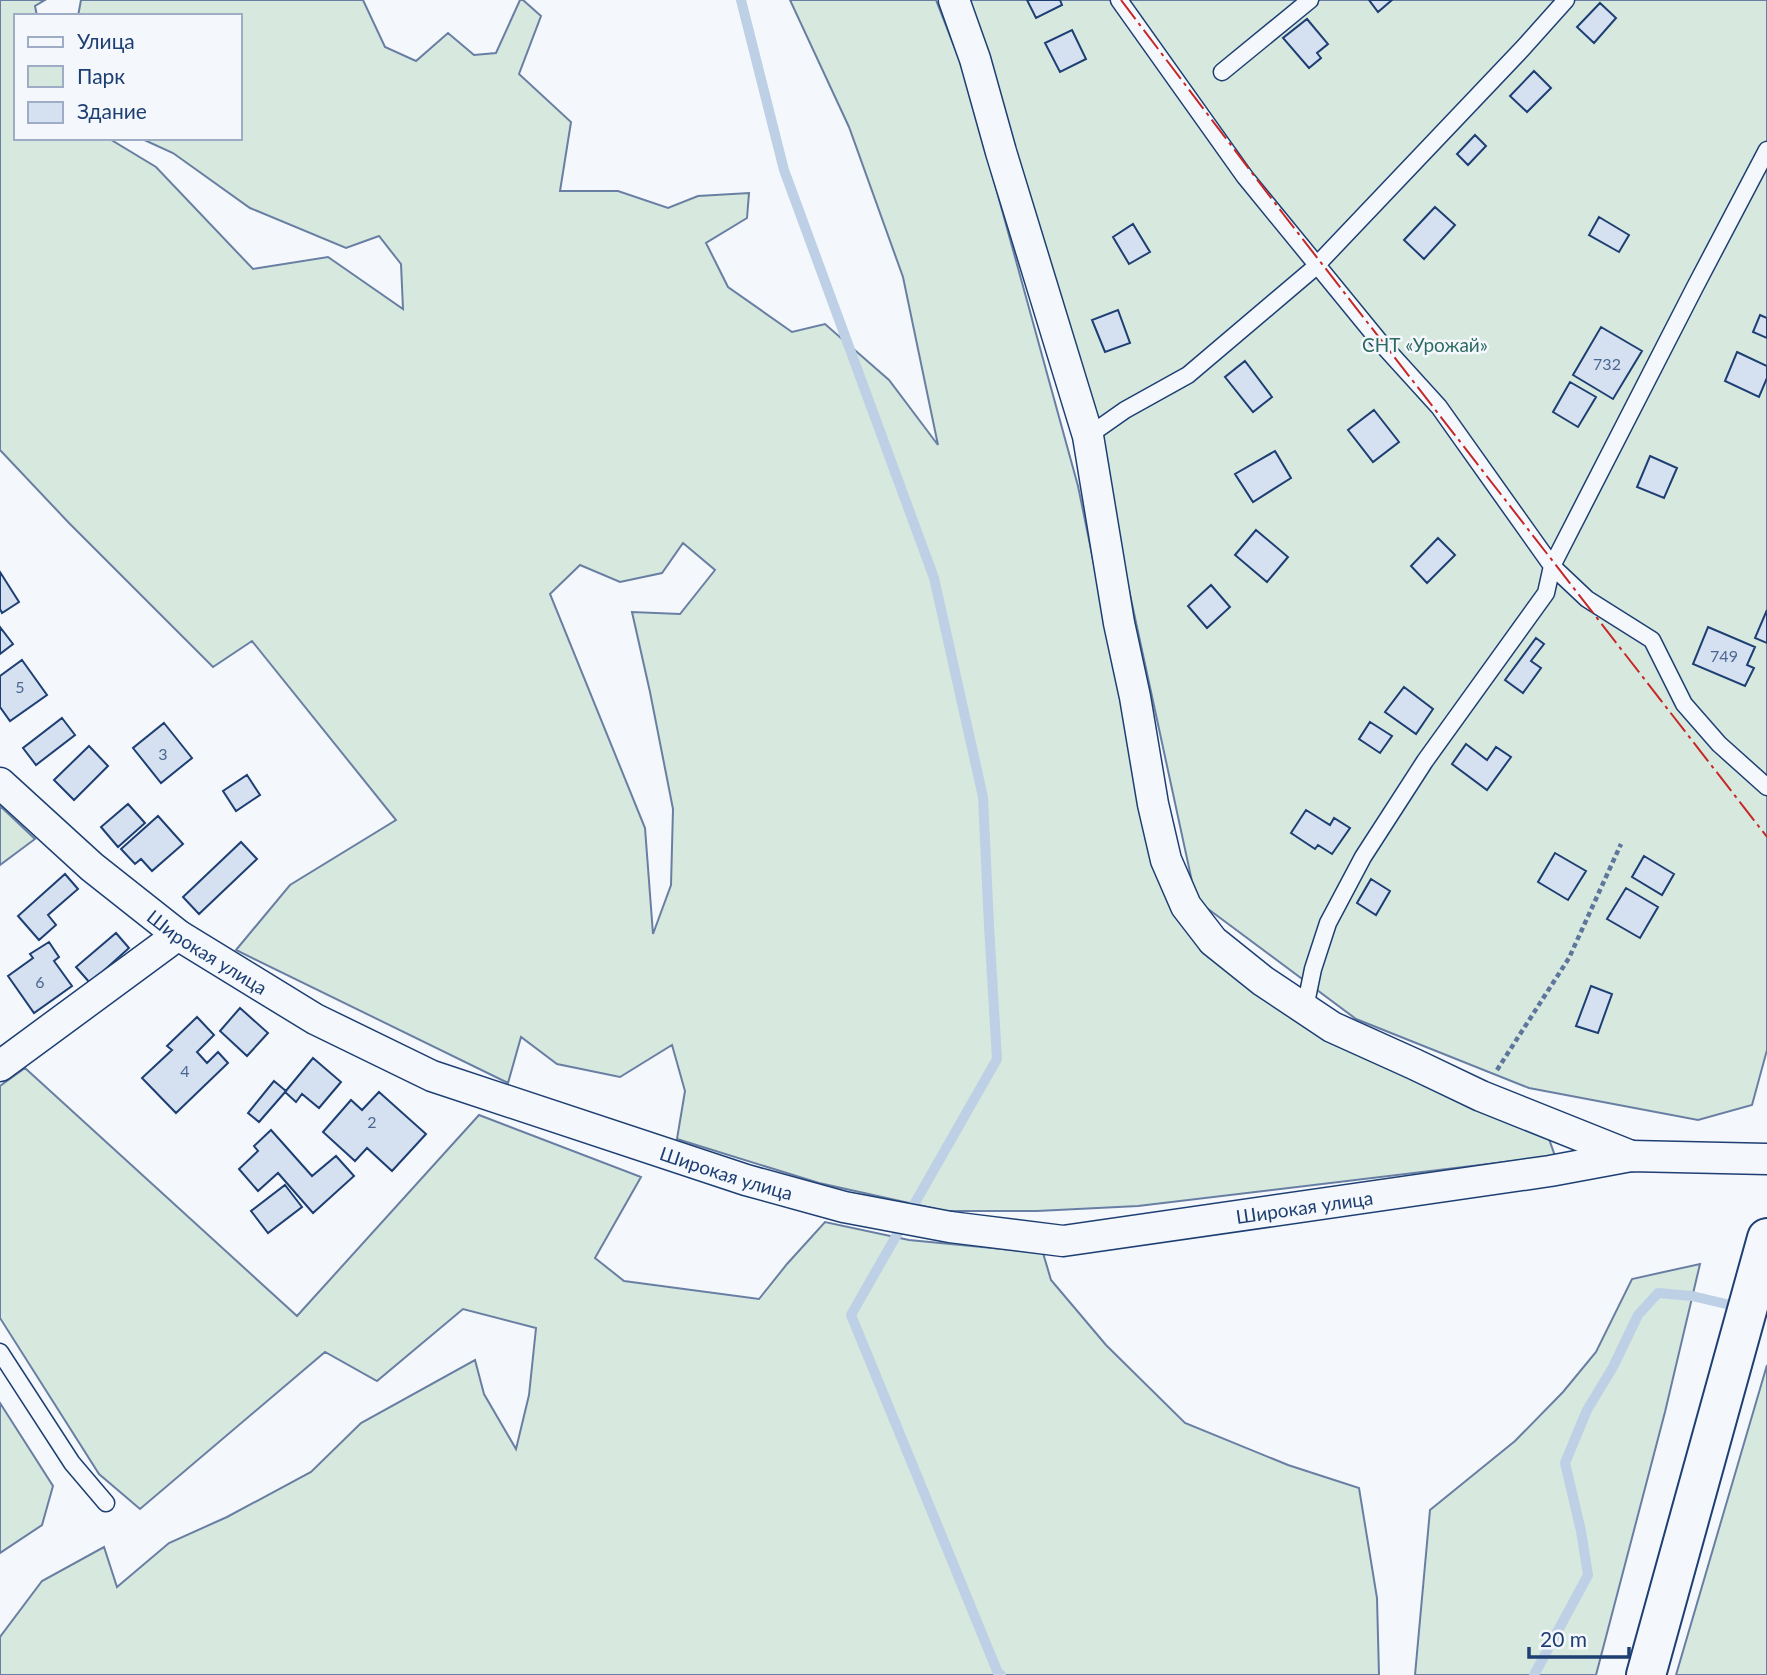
<svg xmlns="http://www.w3.org/2000/svg" width="1767" height="1675" viewBox="0 0 1767 1675" font-family="Lato,sans-serif">
	<style>
		.green { fill: #d7e8df; stroke: #687fa3; stroke-width: 2; fill-rule: evenodd }
		.lines { fill: none; stroke-linecap: round; stroke-linejoin: round }
		.stream { stroke: #bed0e5; stroke-width: 10 }
		.building { fill: #d5e0f0; stroke: #1d3f73; stroke-width: 2 }
		.lane-casing { stroke: #1d3f73; stroke-width: 19 }
		.street-casing { stroke: #1d3f73; stroke-width: 33 }
		.secondary-casing { stroke: #1d3f73; stroke-width: 42 }
		.path { stroke: #5e769c; stroke-width: 4.5; stroke-dasharray: 5 3.5; stroke-linecap: butt }
		.lane { stroke: #f4f7fb; stroke-width: 16 }
		.street { stroke: #f4f7fb; stroke-width: 30 }
		.secondary { stroke: #f4f7fb; stroke-width: 38 }
		.power { stroke: #c62828; stroke-width: 2; stroke-dasharray: 24 5 3.5 5; stroke-linecap: butt }
		.labels { text-anchor: middle; dominant-baseline: central; stroke-width: 5; stroke-linejoin: round; paint-order: stroke }
		.number-label { font-size: 16px; fill: #4b6792 }
		.park-label { font-size: 19px; fill: #2c6c60; stroke: #f4f7fb }
		.street-label { font-size: 19px; fill: #1d3f73; stroke: #f4f7fb }
	</style>
	<rect width="100%" height="100%" fill="#f4f7fb"/>
	<!-- green -->
	<path class="green" d="M 0,0 L 45,0 L 35,6 L 37,16 L 16,16 L 16,138 L 108,138 L 156,167 L 253,269 L 328,257 L 403,309 L 401,264 L 379,236 L 346,248 L 250,208 L 173,153 L 140,138 L 240,138 L 240,16 L 78,16 L 81,0 L 363,0 L 385,47 L 416,61 L 448,33 L 474,55 L 496,53 L 520,0 L 523,0 L 541,16 L 519,74 L 571,122 L 560,191 L 618,191 L 668,208 L 698,196 L 749,193 L 747,218 L 706,243 L 728,287 L 792,332 L 825,324 L 889,380 L 938,445 L 903,277 L 849,127 L 790,0 L 936,0 L 964,72 L 1078,486 L 1158,878 L 1201,951 L 1305,1026 L 1543,1122 L 1555,1156 L 1138,1206 L 1037,1211 L 945,1211 L 819,1183 L 677,1139 L 685,1091 L 672,1045 L 620,1077 L 557,1064 L 521,1037 L 508,1083 L 236,950 L 290,885 L 396,820 L 252,641 L 213,667 L 69,523 L 0,450 ZM 683,543 L 715,570 L 680,614 L 632,612 L 650,692 L 673,809 L 671,885 L 653,934 L 645,828 L 550,594 L 580,565 L 620,582 L 662,573 Z
		M 965,0 L 1767,0 L 1767,1050 L 1752,1105 L 1698,1120 L 1529,1088 L 1356,1019 L 1196,900 L 1094,428 Z
		M 0,806 L 35,839 L 0,865 Z
		M 25,1068 L 297,1316 L 479,1115 L 641,1177 L 595,1258 L 624,1281 L 759,1299 L 787,1264 L 825,1222 L 909,1240 L 1043,1253 L 1051,1280 L 1106,1345 L 1185,1423 L 1288,1465 L 1359,1488 L 1377,1598 L 1379,1675 L 0,1675 L 0,1637 L 42,1581 L 104,1547 L 117,1587 L 169,1543 L 227,1517 L 311,1472 L 361,1423 L 475,1360 L 484,1394 L 516,1449 L 529,1395 L 536,1328 L 463,1309 L 377,1381 L 325,1352 L 140,1509 L 99,1474 L 0,1318 L 0,1086 Z
		M 1700,1264 L 1665,1412 L 1596,1675 L 1415,1675 L 1430,1510 L 1515,1441 L 1563,1392 L 1596,1352 L 1632,1279 Z
		M 1767,1365 L 1767,1675 L 1676,1675 Z
		M 0,1403 L 53,1486 L 42,1525 L 0,1553 Z"/>
	<g class="lines">
		<!-- stream -->
		<path class="stream" d="M 741,0 L 784,170 L 934,578 L 983,797 L 989,926 L 997,1059 L 851,1315 L 998,1673 L 1001,1675
			M 1534,1675 L 1588,1575 L 1581,1531 L 1565,1463 L 1587,1410 L 1613,1367 L 1638,1315 L 1658,1293 L 1692,1296 L 1739,1307"/>
	</g>
	<!-- building -->
	<path class="building" d="M 1027,0 L 1060,0 L 1062,5 L 1036,18 Z
		M 1369,0 L 1392,0 L 1378,12 Z
		M 1600,3 L 1616,18 L 1594,43 L 1577,27 Z
		M 1307,19 L 1328,44 L 1317,53 L 1321,58 L 1309,68 L 1283,38 Z
		M 1072,30 L 1086,59 L 1060,72 L 1045,43 Z
		M 1534,71 L 1551,88 L 1527,112 L 1510,96 Z
		M 1475,135 L 1486,146 L 1468,165 L 1457,154 Z
		M 1435,207 L 1455,225 L 1424,259 L 1404,240 Z
		M 1599,217 L 1629,235 L 1619,252 L 1589,235 Z
		M 1133,224 L 1150,252 L 1129,264 L 1113,237 Z
		M 1118,310 L 1130,343 L 1105,352 L 1092,320 Z
		M 1760,315 L 1767,318 L 1767,338 L 1753,332 Z
		M 1601,327 L 1642,351 L 1613,399 L 1573,375 Z
		M 1737,352 L 1767,366 L 1767,378 L 1759,397 L 1725,381 Z
		M 1245,361 L 1272,397 L 1253,412 L 1225,377 Z
		M 1570,382 L 1596,397 L 1578,427 L 1553,412 Z
		M 1374,410 L 1399,442 L 1373,462 L 1348,430 Z
		M 1275,451 L 1291,478 L 1253,502 L 1235,474 Z
		M 1650,456 L 1677,468 L 1664,498 L 1637,487 Z
		M 1256,530 L 1288,557 L 1267,582 L 1235,555 Z
		M 1438,538 L 1455,555 L 1427,583 L 1411,566 Z
		M 0,572 L 19,602 L 2,613 L 0,609 Z
		M 1211,585 L 1230,607 L 1207,628 L 1188,606 Z
		M 1767,610 L 1767,643 L 1755,638 Z
		M 0,627 L 13,644 L 0,654 Z
		M 1708,627 L 1755,647 L 1747,665 L 1754,668 L 1745,686 L 1693,664 Z
		M 1536,638 L 1544,644 L 1531,661 L 1541,668 L 1523,693 L 1505,680 Z
		M 22,660 L 47,695 L 10,721 L 0,707 L 0,676 Z
		M 1404,687 L 1433,709 L 1416,734 L 1385,712 Z
		M 62,718 L 75,735 L 36,765 L 23,748 Z
		M 1370,722 L 1392,736 L 1380,753 L 1359,739 Z
		M 164,723 L 192,758 L 161,783 L 133,748 Z
		M 1466,744 L 1487,760 L 1496,747 L 1511,757 L 1487,790 L 1452,764 Z
		M 89,746 L 108,766 L 74,800 L 54,780 Z
		M 247,775 L 260,795 L 236,811 L 223,791 Z
		M 128,804 L 145,823 L 118,847 L 101,827 Z
		M 1306,810 L 1330,825 L 1334,818 L 1350,828 L 1332,854 L 1318,845 L 1315,849 L 1291,833 Z
		M 158,816 L 183,844 L 152,871 L 141,859 L 135,864 L 121,849 Z
		M 241,842 L 257,859 L 199,914 L 183,897 Z
		M 1555,853 L 1586,871 L 1568,900 L 1538,882 Z
		M 1644,856 L 1674,874 L 1662,895 L 1632,877 Z
		M 65,874 L 78,889 L 48,915 L 56,925 L 39,940 L 18,916 Z
		M 1371,879 L 1390,891 L 1376,915 L 1357,903 Z
		M 1626,888 L 1658,907 L 1640,938 L 1607,919 Z
		M 116,933 L 129,948 L 90,983 L 76,967 Z
		M 49,942 L 59,957 L 54,961 L 72,986 L 34,1013 L 8,976 L 33,958 L 30,954 Z
		M 1591,986 L 1612,994 L 1598,1033 L 1576,1026 Z
		M 240,1008 L 268,1033 L 247,1056 L 220,1031 Z
		M 197,1017 L 214,1035 L 197,1052 L 207,1063 L 218,1052 L 228,1063 L 176,1113 L 142,1078 L 172,1050 L 167,1046 Z
		M 313,1058 L 341,1082 L 319,1108 L 302,1094 L 296,1102 L 285,1092 Z
		M 274,1081 L 286,1091 L 259,1122 L 248,1113 Z
		M 379,1092 L 426,1134 L 392,1171 L 367,1148 L 355,1161 L 323,1132 L 351,1100 L 362,1110 Z
		M 271,1130 L 312,1176 L 336,1156 L 354,1176 L 313,1213 L 278,1173 L 258,1191 L 239,1169 L 258,1151 L 254,1146 Z
		M 285,1185 L 302,1207 L 268,1233 L 251,1211 Z"/>
	<g class="lines">
		<defs>
			<path id="lane" d="M 1119,0 L 1245,177 L 1380,342 L 1439,407 L 1552,566 L 1587,599 L 1652,640 L 1684,704 L 1719,744 L 1767,787
				M 1222,72 L 1310,0
				M 1088,436 L 1125,410 L 1188,375 L 1313,269 L 1523,48 L 1566,0
				M 1305,1008 L 1313,969 L 1328,923 L 1363,857 L 1425,761 L 1546,593 L 1552,566 L 1695,287 L 1767,150
				M 0,1352 L 72,1463 L 106,1503"/>
			<g id="street">
				<path d="M 954,0 L 975,59 L 1001,152 L 1088,436 L 1119,623 L 1135,697 L 1153,804 L 1166,860 L 1186,906 L 1213,941 L 1263,981 L 1332,1027 L 1414,1064 L 1481,1096 L 1631,1156"/>
				<path id="s1" d="M 0,783 L 92,867 L 178,935 L 315,1019 L 432,1076 L 746,1180 L 844,1207 L 950,1227 L 1063,1241 L 1550,1171 L 1631,1156 L 1767,1159"/>
				<path d="M 0,1066 L 178,935"/>
			</g>
			<path id="secondary" d="M 1646,1675 L 1767,1238"/>
		</defs>
		<!-- lane casing -->
		<use href="#lane" class="lane-casing"/>
		<!-- street casing -->
		<use href="#street" class="street-casing"/>
		<!-- secondary casing -->
		<use href="#secondary" class="secondary-casing"/>
		<!-- path -->
		<path class="path" d="M 1497,1070 L 1569,958 L 1621,844"/>
		<!-- lane -->
		<use href="#lane" class="lane"/>
		<!-- street -->
		<use href="#street" class="street"/>
		<!-- secondary -->
		<use href="#secondary" class="secondary"/>
		<!-- power -->
		<path class="power" d="M 1121,0 L 1284,215 L 1767,837"/>
	</g>
	<g class="labels">
		<!-- number labels -->
		<g class="number-label">
			<text x="1607" y="363">732</text>
			<text x="1724" y="655">749</text>
			<text x="20" y="686">5</text>
			<text x="163" y="753">3</text>
			<text x="40" y="981">6</text>
			<text x="185" y="1070">4</text>
			<text x="372" y="1121">2</text>
		</g>
		<!-- park labels -->
		<g class="park-label">
			<text x="1425" y="344">СНТ «Урожай»</text>
		</g>
		<!-- street labels -->
		<g class="street-label">
			<text stroke="none"><textPath href="#s1" startOffset="268">Широкая улица</textPath></text>
			<text stroke="none"><textPath href="#s1" startOffset="835">Широкая улица</textPath></text>
			<text stroke="none"><textPath href="#s1" startOffset="1423">Широкая улица</textPath></text>
		</g>
	</g>
	<!-- legend -->
	<rect x="14" y="14" width="228" height="126" fill="#f4f7fb" stroke="#9eadc5" stroke-width="2"/>
	<rect x="28" y="37" width="35" height="10" fill="#f4f7fb" stroke="#9eadc5" stroke-width="2"/>
	<text x="77" y="49" font-size="21" fill="#1d3f73">Улица</text>
	<rect x="28" y="66" width="35" height="21" fill="#d7e8df" stroke="#9eadc5" stroke-width="2"/>
	<text x="77" y="84" font-size="21" fill="#1d3f73">Парк</text>
	<rect x="28" y="102" width="35" height="21" fill="#d5e0f0" stroke="#9eadc5" stroke-width="2"/>
	<text x="77" y="119" font-size="21" fill="#1d3f73">Здание</text>
	<!-- scale -->
	<path d="M1529 1647v10h100v-10" fill="none" stroke="#1d3f73" stroke-width="3.5"/>
	<text x="1540" y="1647" font-size="21" fill="#1d3f73" stroke="#f4f7fb" stroke-width="5" paint-order="stroke">20 m</text>
</svg>
